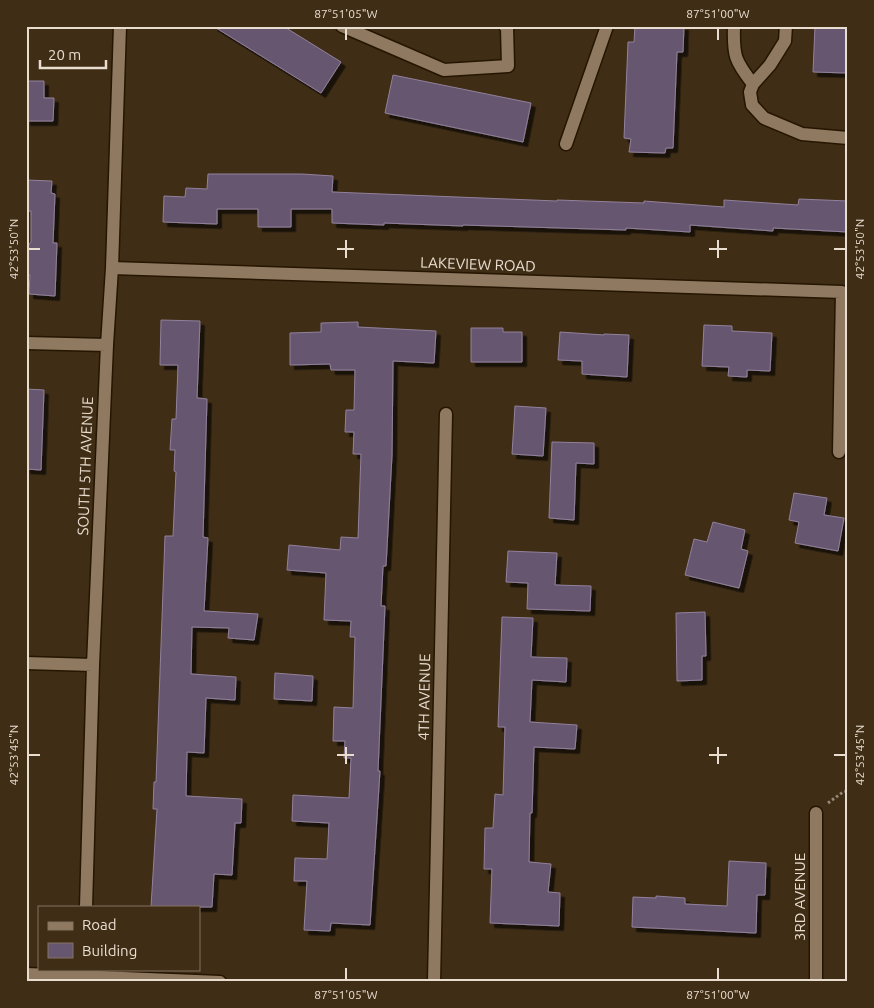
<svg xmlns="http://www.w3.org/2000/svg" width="874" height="1008" viewBox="0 0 874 1008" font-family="Ubuntu,sans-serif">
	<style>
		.building { fill: #665670; stroke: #91819c; filter: url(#shadow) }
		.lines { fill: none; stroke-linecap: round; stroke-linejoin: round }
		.minor-casing { stroke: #261501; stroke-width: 15 }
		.path { stroke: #988977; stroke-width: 3; stroke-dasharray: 2.5 2.5; stroke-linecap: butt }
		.minor { stroke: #8f7a61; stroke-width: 12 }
		.ticks { fill: none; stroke: #e8ddcf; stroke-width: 2 }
		.labels { text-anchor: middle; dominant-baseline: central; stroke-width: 4.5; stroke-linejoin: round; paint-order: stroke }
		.street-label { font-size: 15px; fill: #e8ddcf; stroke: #3f2d16 }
		.neatline { fill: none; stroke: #e8ddcf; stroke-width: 2 }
		.ticks-label { font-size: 12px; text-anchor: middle; fill: #e8ddcf }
	</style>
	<defs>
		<filter id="shadow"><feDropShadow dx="4.5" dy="4.5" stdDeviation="0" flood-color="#0009"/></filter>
	</defs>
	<rect width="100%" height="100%" fill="#3f2d16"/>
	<!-- building -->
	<path class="building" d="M 213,26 L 283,26 L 341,62 L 321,93 Z
		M 635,26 L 684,26 L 683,52 L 677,52 L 673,148 L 666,148 L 665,153 L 629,152 L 631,139 L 624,138 L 628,42 L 634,42 Z
		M 815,26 L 848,26 L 848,73 L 813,72 Z
		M 393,75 L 531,103 L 523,142 L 385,113 Z
		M 26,81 L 44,81 L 44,98 L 54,98 L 53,121 L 26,121 Z
		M 208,174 L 302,174 L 333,176 L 332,192 L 557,201 L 557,200 L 644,203 L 644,201 L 724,207 L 724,200 L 798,205 L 799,199 L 848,201 L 848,232 L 773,228 L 773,231 L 690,225 L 690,232 L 626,228 L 626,230 L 463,225 L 463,226 L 384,223 L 384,225 L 332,223 L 332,209 L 291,209 L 291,227 L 258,227 L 258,209 L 217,209 L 217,224 L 163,222 L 164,196 L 185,197 L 186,188 L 207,189 Z
		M 26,180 L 52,181 L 51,193 L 55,194 L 53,243 L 57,243 L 55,296 L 29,294 L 30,275 L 28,275 L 28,272 L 26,271 L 26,248 L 31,242 L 31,211 L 26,211 Z
		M 161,320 L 200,321 L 197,398 L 207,399 L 203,537 L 208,538 L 204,611 L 258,614 L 254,640 L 228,638 L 229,628 L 192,627 L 191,674 L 236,677 L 235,700 L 206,698 L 204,753 L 187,752 L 186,796 L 242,799 L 241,823 L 235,823 L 232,875 L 214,874 L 212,907 L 151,907 L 157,809 L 153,809 L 154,782 L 156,782 L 165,536 L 173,536 L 176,472 L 174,471 L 175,450 L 170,450 L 172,419 L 176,419 L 178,365 L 160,365 Z
		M 358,322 L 358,327 L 436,331 L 434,363 L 393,361 L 392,455 L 386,566 L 383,566 L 381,606 L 385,606 L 378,771 L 380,771 L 370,925 L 331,923 L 330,931 L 304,930 L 307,881 L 294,881 L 295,858 L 327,859 L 329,823 L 292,821 L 293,795 L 349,798 L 351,758 L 344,758 L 345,741 L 333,741 L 334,707 L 353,708 L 355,637 L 350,637 L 351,621 L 324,620 L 326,573 L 287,570 L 289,545 L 340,550 L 341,537 L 358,538 L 361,454 L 353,454 L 354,432 L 345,432 L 346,410 L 354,410 L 355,370 L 331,370 L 330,364 L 290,365 L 290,333 L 321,332 L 321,323 Z
		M 704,325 L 732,326 L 732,331 L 772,333 L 770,371 L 747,370 L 747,377 L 728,376 L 729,367 L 702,366 Z
		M 471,328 L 503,328 L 503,332 L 522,332 L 522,362 L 471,362 Z
		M 560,332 L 604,335 L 604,334 L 629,335 L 627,377 L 582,374 L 582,361 L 558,360 Z
		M 26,389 L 44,390 L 41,470 L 26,469 Z
		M 515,406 L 546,408 L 543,456 L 512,454 Z
		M 552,442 L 594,443 L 594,464 L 576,463 L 574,520 L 549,518 Z
		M 794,493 L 827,498 L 824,515 L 844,518 L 838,551 L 795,543 L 799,522 L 789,520 Z
		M 713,522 L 745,530 L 741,549 L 748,551 L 739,588 L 685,575 L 694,539 L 707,542 Z
		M 508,551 L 557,553 L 555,585 L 591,586 L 590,611 L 527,609 L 528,583 L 506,582 Z
		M 705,612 L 706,656 L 702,656 L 702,680 L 677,681 L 676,613 Z
		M 502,617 L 533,618 L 531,657 L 567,658 L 566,682 L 532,680 L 530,722 L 577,725 L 575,749 L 534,747 L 532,813 L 530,813 L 529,862 L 551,864 L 548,892 L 560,893 L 559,926 L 490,923 L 492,869 L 484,869 L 485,828 L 493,828 L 495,794 L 503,795 L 505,727 L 498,727 Z
		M 275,673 L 313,676 L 312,701 L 274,699 Z
		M 729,861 L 766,863 L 765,895 L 757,895 L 756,933 L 632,927 L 633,897 L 656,898 L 656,896 L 685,898 L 685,904 L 727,906 Z"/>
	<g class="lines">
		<defs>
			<path id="minor" d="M 342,26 L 444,70 L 508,66 L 507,27 L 505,26
				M 734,26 C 733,56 735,61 753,84
				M 786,26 L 785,41 L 770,65 L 753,84 L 750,92 L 752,105 L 764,118 L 802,134 L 848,138
				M 566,144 L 607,26
				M 112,268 L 842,292 L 839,452
				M 26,343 L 107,345
				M 26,663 L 93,665
				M 816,813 L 816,982
				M 86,907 L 93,665 L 107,345 L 112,268 L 120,26
				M 26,974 L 220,982
				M 434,982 L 446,414"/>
		</defs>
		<!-- minor casing -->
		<use href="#minor" class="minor-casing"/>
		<!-- path -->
		<path class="path" d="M 828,803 L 843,792 L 848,791"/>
		<!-- minor -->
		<use href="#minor" class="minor"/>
	</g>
	<!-- ticks -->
	<path class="ticks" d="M 346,28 L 346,40M 718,28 L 718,40M 346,240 L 346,258M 718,240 L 718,258M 28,249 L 40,249M 337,249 L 354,249M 709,249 L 727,249M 834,249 L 846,249M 346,747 L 346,764M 718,747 L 718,764M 28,755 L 40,755M 337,755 L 354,755M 709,755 L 727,755M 834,755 L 846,755M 346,968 L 346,980M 718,968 L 718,980"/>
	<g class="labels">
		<!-- street labels -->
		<g class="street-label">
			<text transform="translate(478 264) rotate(2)">LAKEVIEW ROAD</text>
			<text transform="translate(85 466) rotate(-88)">SOUTH 5TH AVENUE</text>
			<text transform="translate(424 697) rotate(-89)">4TH AVENUE</text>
			<text transform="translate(799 897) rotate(-90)">3RD AVENUE</text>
		</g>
	</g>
	<!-- border -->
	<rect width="874" height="1008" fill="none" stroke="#3f2d16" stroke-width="55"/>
	<!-- legend -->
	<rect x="38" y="906" width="162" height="65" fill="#3f2d16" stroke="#837360"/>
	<rect x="48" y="922" width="25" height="8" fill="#8f7a61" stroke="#837360"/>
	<text x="82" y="930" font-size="15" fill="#e8ddcf">Road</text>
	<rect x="48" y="943" width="25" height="15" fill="#665670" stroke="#837360"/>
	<text x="82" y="956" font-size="15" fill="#e8ddcf">Building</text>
	<!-- scale -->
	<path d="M40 60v8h66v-8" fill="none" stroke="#e8ddcf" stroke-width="2.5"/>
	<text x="48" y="60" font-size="15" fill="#e8ddcf" stroke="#3f2d16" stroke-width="4" paint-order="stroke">20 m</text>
	<rect x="28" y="28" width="818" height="952" class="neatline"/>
	<g class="ticks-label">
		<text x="346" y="18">87°51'05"W</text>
		<text x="718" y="18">87°51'00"W</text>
		<text transform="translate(14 249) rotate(-90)" y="4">42°53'50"N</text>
		<text transform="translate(860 249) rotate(-90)" y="4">42°53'50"N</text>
		<text transform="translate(14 755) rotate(-90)" y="4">42°53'45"N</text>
		<text transform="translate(860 755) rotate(-90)" y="4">42°53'45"N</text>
		<text x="346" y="999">87°51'05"W</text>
		<text x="718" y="999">87°51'00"W</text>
	</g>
</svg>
